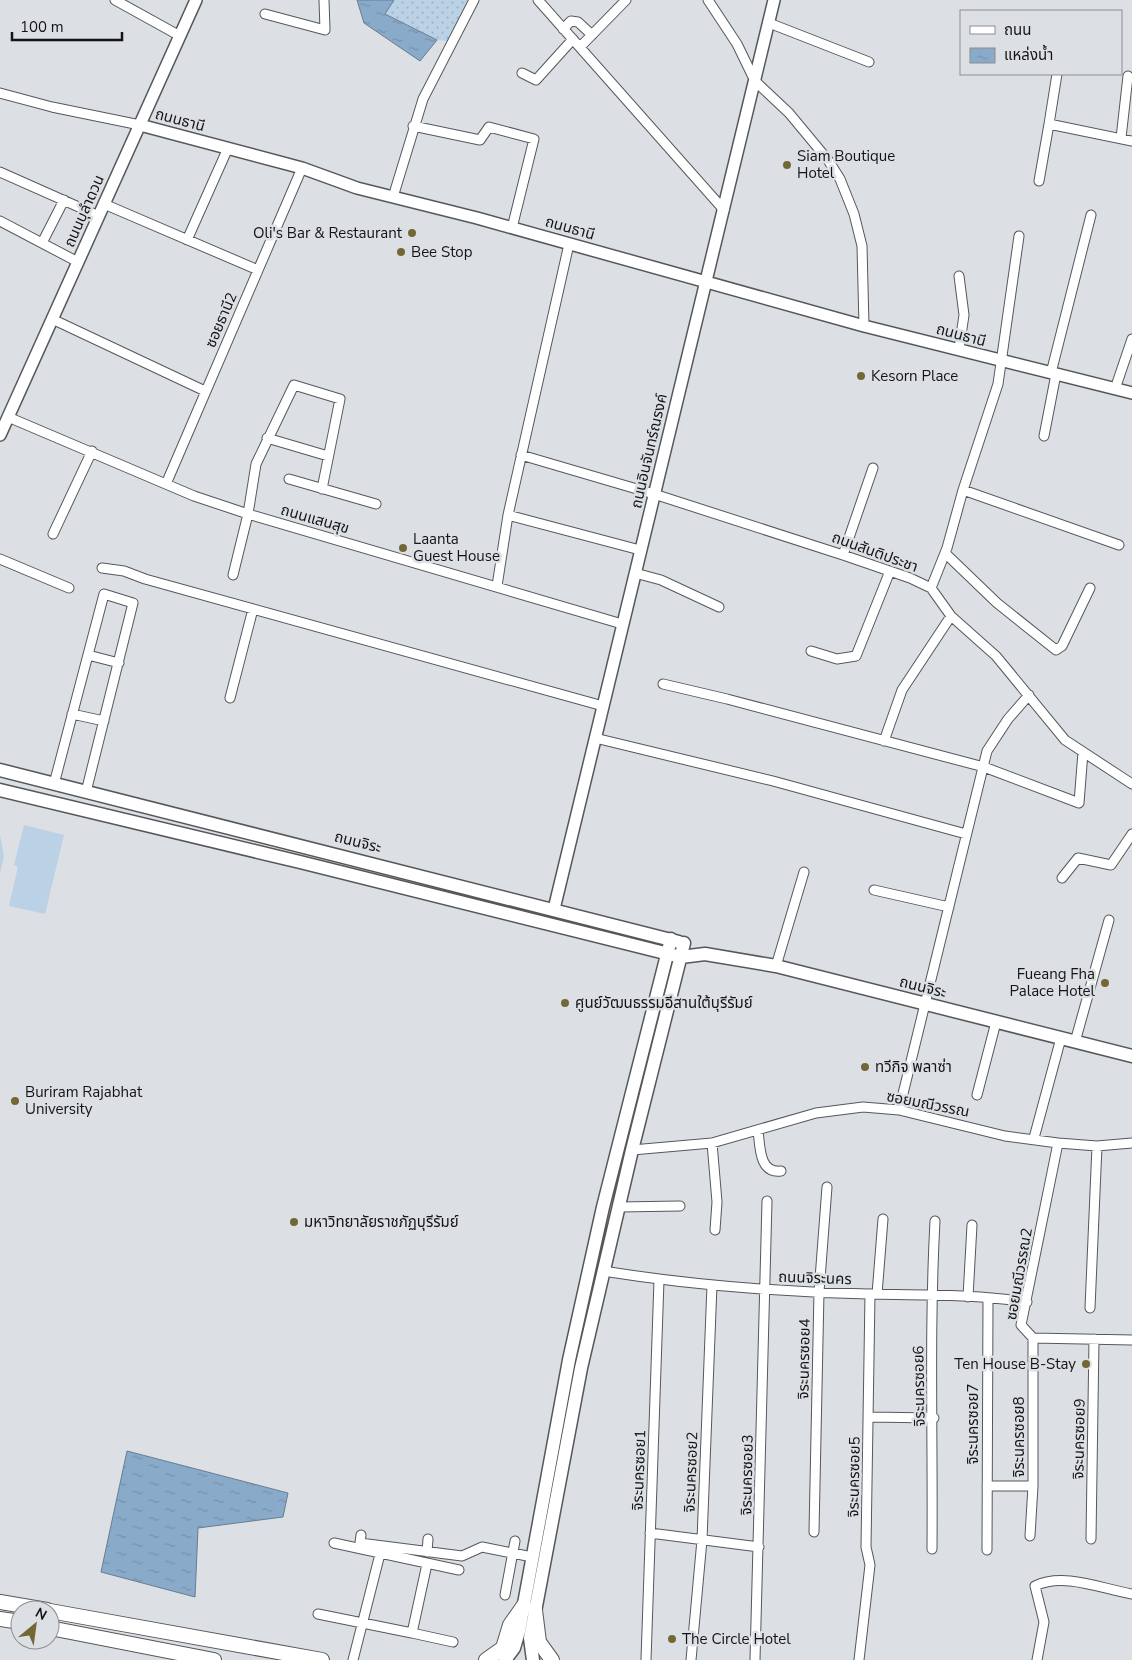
<svg xmlns="http://www.w3.org/2000/svg" width="1132" height="1660" viewBox="0 0 1132 1660" font-family="'Nunito Sans','Noto Sans Thai',sans-serif">
	<style>
		.grass { fill: #bad1e6 }
		.park { fill: url(#park-dots) }
		.water { fill: url(#water-ripples); stroke: #667d93 }
		.lines { fill: none; stroke-linecap: round; stroke-linejoin: round }
		.minor-casing { stroke: #55585b; stroke-width: 11 }
		.tertiary-casing { stroke: #55585b; stroke-width: 14 }
		.secondary-casing { stroke: #55585b; stroke-width: 15 }
		.primary-casing { stroke: #55585b; stroke-width: 16 }
		.minor { stroke: #fff; stroke-width: 9 }
		.tertiary { stroke: #fff; stroke-width: 11 }
		.secondary { stroke: #fff; stroke-width: 12 }
		.primary { stroke: #fff; stroke-width: 14 }
		.poi-dot { fill: #736835; stroke: #dcdfe3; stroke-width: 2 }
		.labels { text-anchor: middle; dominant-baseline: central; stroke-width: 5; stroke-linejoin: round; paint-order: stroke }
		.street-label { font-size: 15px; fill: #131415; stroke: #dcdfe3 }
		.poi-label { font-size: 15px; fill: #131415; stroke: #dcdfe3; text-anchor: start }
	</style>
	<defs>
		<pattern id="park-dots" width="8" height="8" patternUnits="userSpaceOnUse" patternTransform="scale(1.25)"><rect width="8" height="8" fill="#bad1e6"/><path d="M2 2h.1M6 6h.1" fill="none" stroke="#9fb3c4" stroke-width="1.8" stroke-linecap="round"/></pattern>
		<pattern id="water-ripples" width="26" height="14" patternUnits="userSpaceOnUse" patternTransform="scale(1.25)"><rect width="26" height="14" fill="#8aaac9"/><path d="M2 4q2-2 4 0t4 0M15 11q2-2 4 0t4 0" fill="none" stroke="#7691ac"/></pattern>
	</defs>
	<rect width="100%" height="100%" fill="#dcdfe3"/>
	<!-- grass -->
	<path class="grass" d="M 24,825 L 64,835 L 45,914 L 9,906 L 18,867 L 14,865 Z
		M 0,835 L 4,856 L 0,873 Z"/>
	<!-- park -->
	<path class="park" d="M 394,0 L 468,0 L 447,41 L 437,40 L 385,14 Z"/>
	<!-- water -->
	<path class="water" d="M 357,0 L 394,0 L 385,14 L 437,40 L 420,61 L 364,23 Z
		M 127,1451 L 288,1493 L 283,1517 L 198,1528 L 195,1597 L 101,1572 Z"/>
	<g class="lines">
		<defs>
			<path id="minor" d="M 115,0 L 180,36
				M 538,0 L 724,210
				M 708,0 L 737,44 L 755,81 L 789,113 L 828,160 L 840,179 L 854,214 L 862,246 L 864,326
				M 265,14 L 325,30 L 324,0
				M 769,23 L 869,62
				M 563,29 L 571,21 L 578,22 L 592,35
				M 580,47 L 626,0
				M 522,73 L 536,80 L 573,39
				M 1057,74 L 1049,124 L 1132,141
				M 0,93 L 52,107 L 140,125
				M 413,126 L 480,140 L 489,127 L 534,139 L 512,228
				M 1121,138 L 1128,76
				M 0,172 L 99,216
				M 1039,181 L 1049,124
				M 393,197 L 423,99 L 474,0
				M 104,204 L 258,270
				M 0,221 L 78,262
				M 187,240 L 228,148
				M 42,243 L 64,200
				M 959,276 L 964,315 L 959,349
				M 52,319 L 205,391
				M 1051,373 L 1091,215
				M 1115,389 L 1132,339
				M 8,417 L 194,496 L 248,514 L 622,624
				M 1044,436 L 1056,374
				M 267,438 L 328,456
				M 521,455 L 654,494 L 843,555 L 910,578 L 931,588 L 951,616 L 996,656 L 1065,740 L 1132,784
				M 289,479 L 376,504
				M 166,484 L 302,168
				M 963,490 L 1119,545
				M 508,515 L 640,550
				M 53,534 L 92,451
				M 945,553 L 997,603 L 1056,650 L 1062,646 L 1090,588
				M 843,555 L 873,468
				M 0,559 L 69,588
				M 102,568 L 124,571 L 145,579 L 603,706
				M 635,573 L 661,580 L 719,607
				M 233,575 L 248,514 L 256,464 L 294,385 L 340,399 L 322,489
				M 497,586 L 508,515 L 569,244
				M 931,588 L 947,548 L 963,490 L 998,384 L 1019,236
				M 811,651 L 837,659 L 856,656 L 890,571
				M 88,655 L 119,663
				M 663,684 L 727,699 L 984,767 L 1079,803 L 1083,752
				M 230,698 L 253,609
				M 72,714 L 104,721
				M 595,738 L 773,781 L 966,834
				M 884,741 L 902,690 L 951,616
				M 54,784 L 104,594 L 133,603 L 86,792
				M 1062,878 L 1078,858 L 1111,865 L 1132,834
				M 874,890 L 949,907
				M 776,966 L 804,872
				M 1075,1042 L 1109,920
				M 977,1095 L 996,1022
				M 899,1110 L 987,751 L 1008,719 L 1029,695
				M 758,1130 C 760,1146 759,1174 781,1171
				M 1034,1138 L 1061,1038
				M 712,1143 L 717,1202 L 715,1230
				M 1058,1143 L 1021,1325 L 1033,1338 L 1132,1340
				M 632,1150 L 712,1143 L 816,1113 L 863,1107 L 899,1110 L 1005,1136 L 1058,1143 L 1097,1146 L 1132,1143
				M 619,1207 L 680,1206
				M 603,1271 C 691,1285 779,1292 868,1294 C 921,1295 975,1294 1027,1302
				M 877,1294 L 883,1219
				M 968,1297 L 972,1225
				M 1090,1308 L 1097,1146
				M 869,1417 L 934,1418
				M 987,1486 L 1033,1486
				M 814,1532 L 819,1292 L 827,1187
				M 650,1533 L 759,1547
				M 361,1535 L 360,1543 L 462,1556 L 482,1547 L 532,1557
				M 1030,1536 L 1033,1486 L 1033,1338
				M 1091,1539 L 1094,1339
				M 334,1543 L 459,1570
				M 932,1549 C 933,1440 929,1331 935,1221
				M 987,1550 L 988,1298
				M 427,1552 L 428,1539
				M 505,1595 L 515,1541
				M 318,1614 L 412,1633 L 427,1564
				M 412,1633 L 453,1642
				M 353,1660 L 380,1554
				M 646,1660 L 659,1280
				M 691,1660 L 702,1540 L 712,1285
				M 755,1660 L 767,1201
				M 859,1660 L 870,1565 L 866,1547 L 870,1294
				M 1037,1660 L 1044,1622 L 1035,1586 C 1064,1572 1102,1589 1132,1594"/>
			<path id="tertiary" d="M 140,125 L 302,168 L 357,188 L 477,218 L 864,326 L 1132,393
				M 0,435 L 196,0
				M 554,909 L 774,0"/>
			<path id="secondary" d="M 0,770 L 679,942
				M 0,790 L 300,862 L 681,957 L 705,954 L 776,966 L 1132,1056
				M 505,1660 L 514,1648 L 519,1631 L 569,1360 L 603,1207 L 671,939
				M 533,1660 L 530,1638 L 581,1368 L 632,1150 L 684,943"/>
			<path id="primary" d="M 0,1602 L 47,1610
				M 535,1610 L 539,1642 L 552,1660
				M 50,1611 L 322,1660
				M 0,1619 L 20,1622
				M 50,1628 L 214,1660
				M 486,1660 L 503,1648 L 510,1625 L 524,1605"/>
		</defs>
		<!-- minor casing -->
		<use href="#minor" class="minor-casing"/>
		<!-- tertiary casing -->
		<use href="#tertiary" class="tertiary-casing"/>
		<!-- secondary casing -->
		<use href="#secondary" class="secondary-casing"/>
		<!-- primary casing -->
		<use href="#primary" class="primary-casing"/>
		<!-- minor -->
		<use href="#minor" class="minor"/>
		<!-- tertiary -->
		<use href="#tertiary" class="tertiary"/>
		<!-- secondary -->
		<use href="#secondary" class="secondary"/>
		<!-- primary -->
		<use href="#primary" class="primary"/>
	</g>
	<!-- markers -->
	<g class="poi-dot">
		<circle cx="787" cy="165" r="5"/>
		<circle cx="412" cy="233" r="5"/>
		<circle cx="401" cy="252" r="5"/>
		<circle cx="861" cy="376" r="5"/>
		<circle cx="403" cy="548" r="5"/>
		<circle cx="1105" cy="983" r="5"/>
		<circle cx="565" cy="1003" r="5"/>
		<circle cx="865" cy="1067" r="5"/>
		<circle cx="15" cy="1101" r="5"/>
		<circle cx="294" cy="1222" r="5"/>
		<circle cx="1086" cy="1364" r="5"/>
		<circle cx="672" cy="1639" r="5"/>
	</g>
	<g class="labels">
		<!-- street labels -->
		<g class="street-label">
			<text transform="translate(180 120) rotate(15)">ถนนธานี</text>
			<text transform="translate(84 211) rotate(-66)">ถนนบุลำดวน</text>
			<text transform="translate(570 228) rotate(16)">ถนนธานี</text>
			<text transform="translate(221 320) rotate(-67)">ซอยธานี2</text>
			<text transform="translate(961 335) rotate(15)">ถนนธานี</text>
			<text transform="translate(649 451) rotate(-77)">ถนนอินจันทร์ณรงค์</text>
			<text transform="translate(315 519) rotate(16)">ถนนแสนสุข</text>
			<text transform="translate(875 552) rotate(20)">ถนนสันติประชา</text>
			<text transform="translate(358 842) rotate(14)">ถนนจิระ</text>
			<text transform="translate(923 987) rotate(14)">ถนนจิระ</text>
			<text transform="translate(928 1104) rotate(11)">ซอยมณีวรรณ</text>
			<text transform="translate(1019 1274) rotate(-80)">ซอยมณีวรรณ2</text>
			<text transform="translate(815 1278) rotate(2)">ถนนจิระนคร</text>
			<text transform="translate(804 1359) rotate(-89)">จิระนครซอย4</text>
			<text transform="translate(919 1386) rotate(-91)">จิระนครซอย6</text>
			<text transform="translate(973 1424) rotate(-90)">จิระนครซอย7</text>
			<text transform="translate(1019 1437) rotate(-90)">จิระนครซอย8</text>
			<text transform="translate(1079 1439) rotate(-89)">จิระนครซอย9</text>
			<text transform="translate(639 1470) rotate(-88)">จิระนครซอย1</text>
			<text transform="translate(691 1472) rotate(-88)">จิระนครซอย2</text>
			<text transform="translate(747 1475) rotate(-89)">จิระนครซอย3</text>
			<text transform="translate(854 1477) rotate(-89)">จิระนครซอย5</text>
		</g>
		<!-- poi labels -->
		<g class="poi-label">
			<text x="797" y="156">Siam Boutique<tspan x="797" dy="17">Hotel</tspan></text>
			<text x="402" y="233" text-anchor="end">Oli's Bar &amp; Restaurant</text>
			<text x="411" y="252">Bee Stop</text>
			<text x="871" y="376">Kesorn Place</text>
			<text x="413" y="539">Laanta<tspan x="413" dy="17">Guest House</tspan></text>
			<text x="1095" y="974" text-anchor="end">Fueang Fha<tspan x="1095" dy="17">Palace Hotel</tspan></text>
			<text x="575" y="1003">ศูนย์วัฒนธรรมอีสานใต้บุรีรัมย์</text>
			<text x="875" y="1067">ทวีกิจ พลาซ่า</text>
			<text x="25" y="1092">Buriram Rajabhat<tspan x="25" dy="17">University</tspan></text>
			<text x="304" y="1222">มหาวิทยาลัยราชภัฏบุรีรัมย์</text>
			<text x="1076" y="1364" text-anchor="end">Ten House B-Stay</text>
			<text x="682" y="1639">The Circle Hotel</text>
		</g>
	</g>
	<!-- legend -->
	<rect x="960" y="10" width="162" height="65" fill="#dcdfe3" stroke="#8c8e91"/>
	<rect x="970" y="26" width="25" height="8" fill="#ffffff" stroke="#8c8e91"/>
	<text x="1004" y="35" font-size="15" fill="#131415">ถนน</text>
	<rect x="970" y="48" width="25" height="15" fill="url(#water-ripples)" stroke="#8c8e91"/>
	<text x="1004" y="60" font-size="15" fill="#131415">แหล่งน้ำ</text>
	<!-- north arrow -->
	<g transform="translate(35 1625) rotate(29)"><circle r="24" fill="#dcdfe3" stroke="#8c8e91"/>
	<path d="M0-4L9 19L0 12L-9 19Z" fill="#736835"/>
	<text y="-8" font-size="14" font-weight="bold" text-anchor="middle" fill="#131415">N</text>
	</g>
	<!-- scale -->
	<path d="M12 32v8h110v-8" fill="none" stroke="#131415" stroke-width="2.5"/>
	<text x="20" y="32" font-size="15" fill="#131415" stroke="#dcdfe3" stroke-width="4" paint-order="stroke">100 m</text>
</svg>
